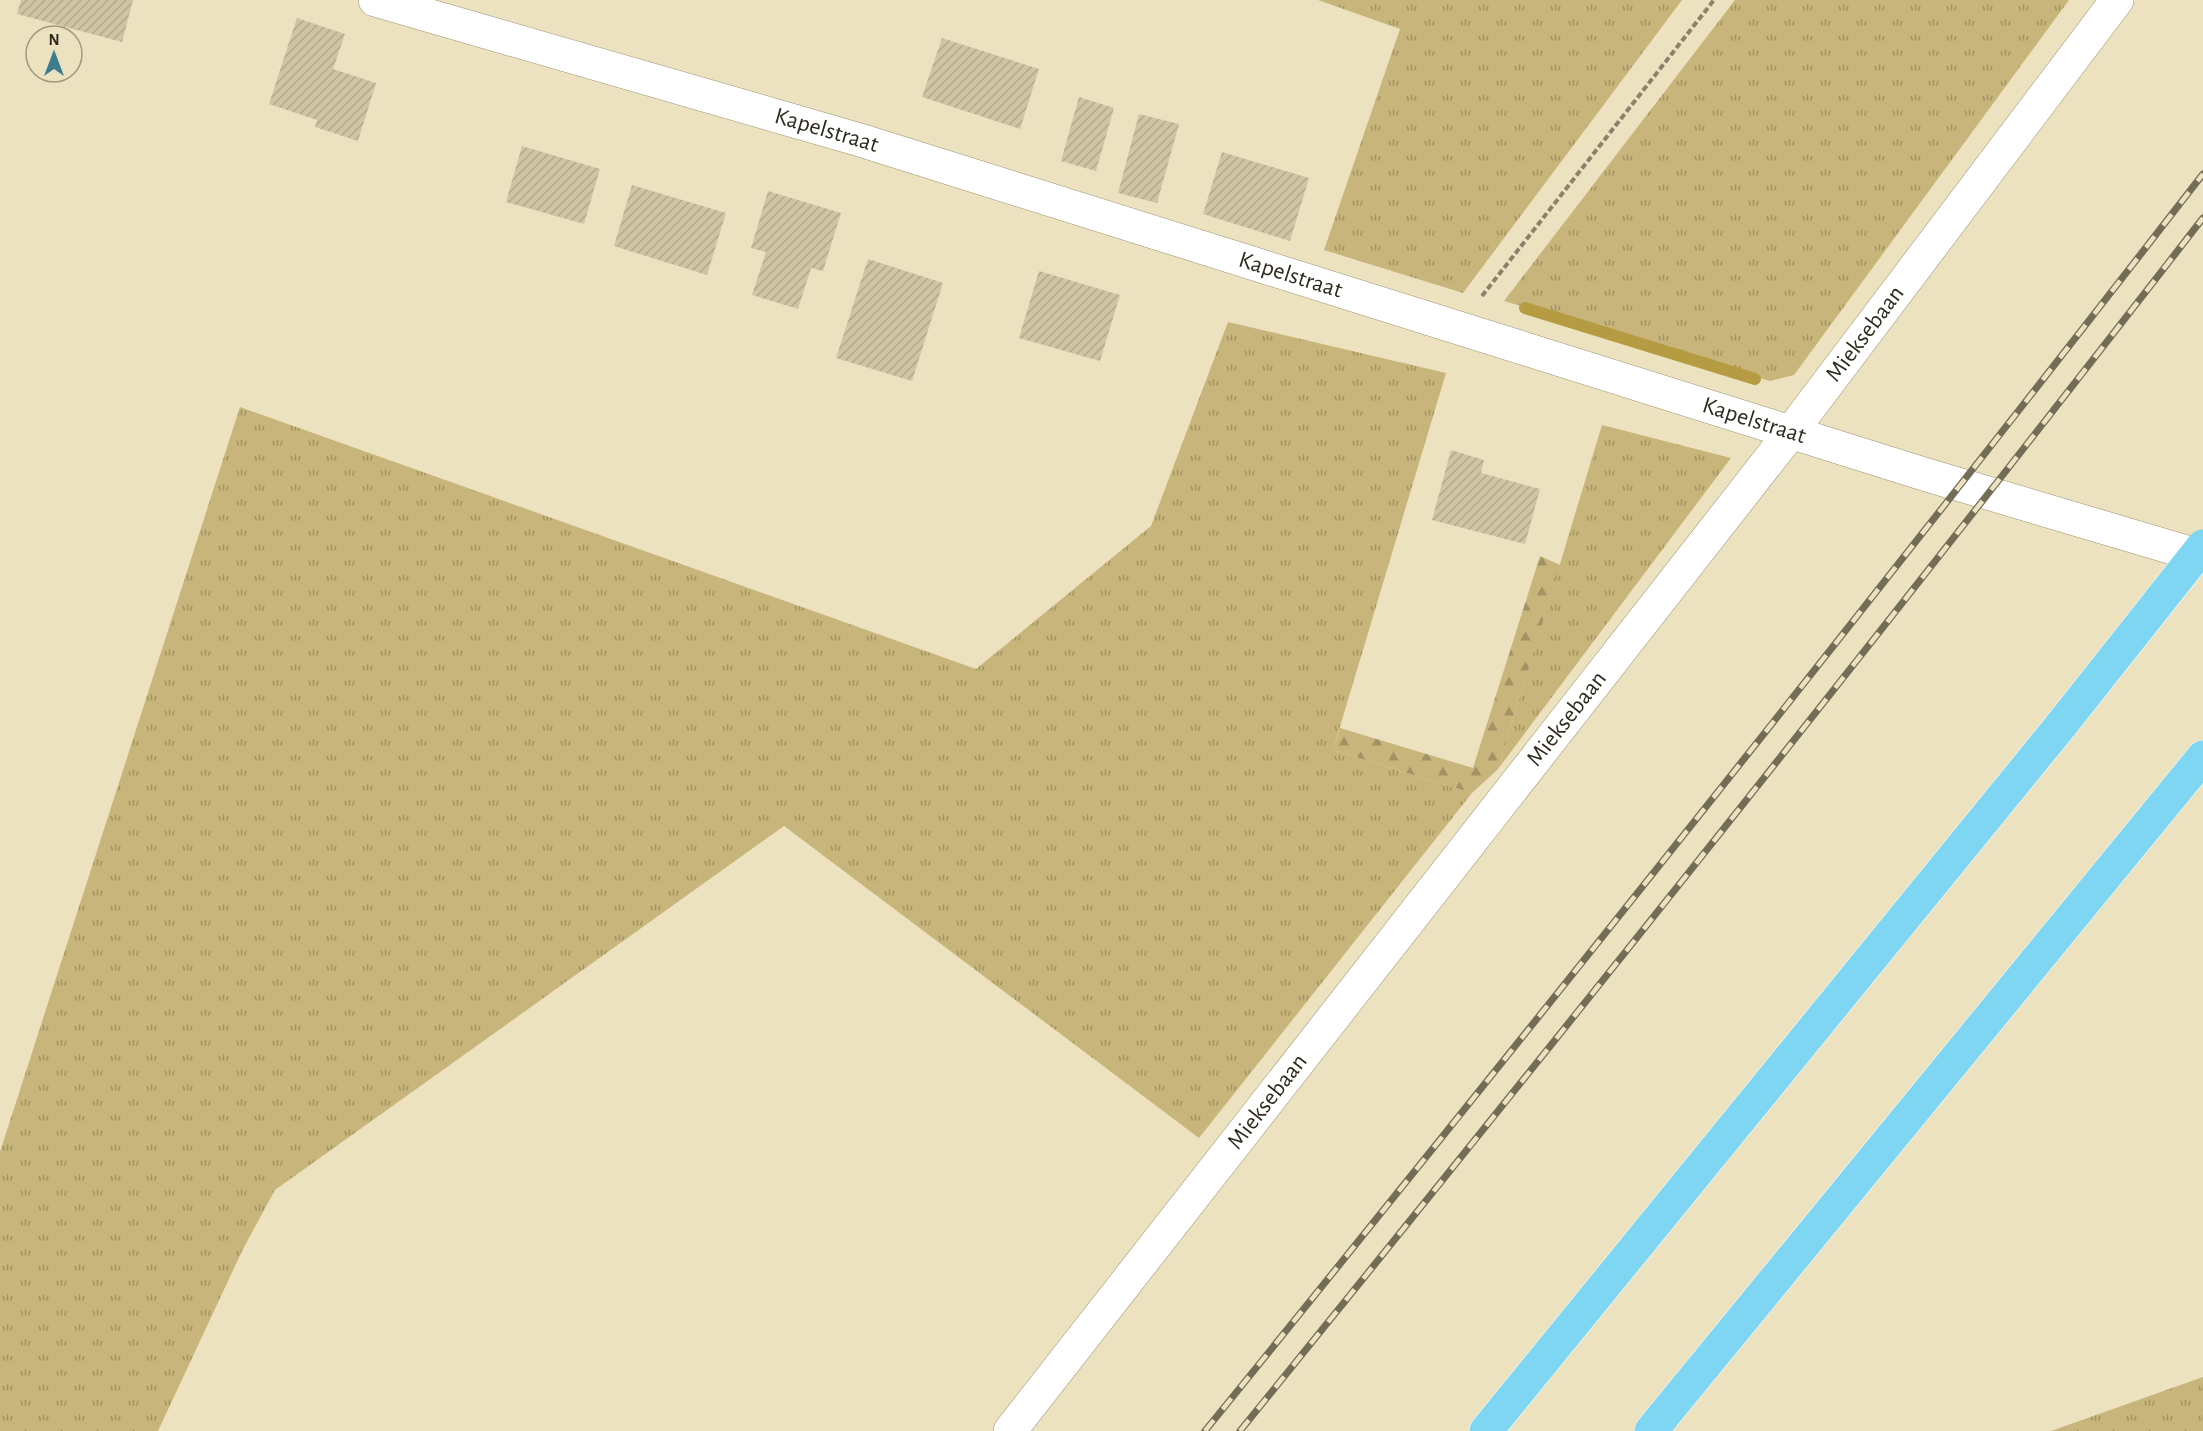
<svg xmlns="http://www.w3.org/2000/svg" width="2203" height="1431" viewBox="0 0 2203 1431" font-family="'Alegreya Sans',sans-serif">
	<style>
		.grass { fill: url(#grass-tufts) }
		.forest { fill: url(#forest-firs) }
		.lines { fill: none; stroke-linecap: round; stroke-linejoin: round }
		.stream { stroke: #b59b42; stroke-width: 12 }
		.building { fill: url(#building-hatch) }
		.street-casing { stroke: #9b9170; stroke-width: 34 }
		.secondary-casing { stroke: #9b9170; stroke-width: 34 }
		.highway-casing { stroke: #fff; stroke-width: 34 }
		.path { stroke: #8a826a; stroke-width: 4; stroke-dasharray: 6 3; stroke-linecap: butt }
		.street { stroke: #fff; stroke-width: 33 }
		.secondary { stroke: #fff; stroke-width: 33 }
		.highway { stroke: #7ed6f2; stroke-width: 33 }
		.rail-casing { stroke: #736d57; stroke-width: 7 }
		.rail { stroke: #ede2bf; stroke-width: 4.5; stroke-dasharray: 14; stroke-linecap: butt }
		.highway-bridge-casing { stroke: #fff; stroke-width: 34; stroke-linecap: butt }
		.highway-bridge { stroke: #7ed6f2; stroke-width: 33 }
		.labels { text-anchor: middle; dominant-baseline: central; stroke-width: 5; stroke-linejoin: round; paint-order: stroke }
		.street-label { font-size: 24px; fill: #2e2a1c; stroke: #ede2bf }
	</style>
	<defs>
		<pattern id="grass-tufts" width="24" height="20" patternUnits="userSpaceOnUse" patternTransform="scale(1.5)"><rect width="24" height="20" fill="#c8b57b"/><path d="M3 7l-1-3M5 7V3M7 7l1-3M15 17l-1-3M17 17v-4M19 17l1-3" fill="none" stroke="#a39364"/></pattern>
		<pattern id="forest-firs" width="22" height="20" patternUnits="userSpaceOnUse" patternTransform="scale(1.5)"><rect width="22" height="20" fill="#c8b57b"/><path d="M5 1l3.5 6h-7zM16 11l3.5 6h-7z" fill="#a39364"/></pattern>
		<pattern id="building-hatch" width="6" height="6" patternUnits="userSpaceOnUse" patternTransform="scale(1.5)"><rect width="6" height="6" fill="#cfc5a3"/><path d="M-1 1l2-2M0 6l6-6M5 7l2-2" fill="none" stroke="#b2a98c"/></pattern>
	</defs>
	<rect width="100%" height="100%" fill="#ede2bf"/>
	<!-- grass -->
	<path class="grass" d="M 1318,0 L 1682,0 L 1463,293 L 1324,250 L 1400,29 Z
		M 1735,0 L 2069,0 L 1794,375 L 1770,381 L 1504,301 Z
		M 1228,322 L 1446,373 L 1333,750 L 1472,793 L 1199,1138 L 784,826 L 275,1190 L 242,1251 L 158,1431 L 0,1431 L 0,1152 L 240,407 L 976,669 L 1151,526 Z
		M 1602,425 L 1731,458 L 1498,769 Z
		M 2203,1377 L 2203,1431 L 2051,1431 Z"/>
	<!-- forest -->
	<path class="forest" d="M 1540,556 L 1560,565 L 1498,769 L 1472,793 L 1333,750 L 1340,728 L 1473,768 Z"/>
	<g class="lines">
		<!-- stream -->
		<path class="stream" d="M 1525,308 L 1755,379"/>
	</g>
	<!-- building -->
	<path class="building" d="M 21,0 L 133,0 L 122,42 L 17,14 Z
		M 297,18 L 345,34 L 333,69 L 376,83 L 358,141 L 315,127 L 317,120 L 269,104 Z
		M 942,38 L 1039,69 L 1020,129 L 922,97 Z
		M 1079,97 L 1114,108 L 1096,171 L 1061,161 Z
		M 1139,114 L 1179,124 L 1157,203 L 1118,193 Z
		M 522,146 L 600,169 L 584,224 L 506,202 Z
		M 1222,152 L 1309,178 L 1290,241 L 1203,214 Z
		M 632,185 L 726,213 L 707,275 L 614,246 Z
		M 768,191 L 841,213 L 823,271 L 811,268 L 798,309 L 752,295 L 766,252 L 751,248 Z
		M 868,259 L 943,283 L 912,381 L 836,358 Z
		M 1039,271 L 1120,295 L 1100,361 L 1019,338 Z
		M 1451,450 L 1484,460 L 1481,473 L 1540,489 L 1525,544 L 1432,520 Z"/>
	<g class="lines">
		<defs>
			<g id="street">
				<path id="s1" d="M 1010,1431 L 1791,432"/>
			</g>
			<g id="secondary">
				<path id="s2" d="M 375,0 L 860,140 L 1927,475 L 2203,557"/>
				<path id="s3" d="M 1791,432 L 2117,0"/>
			</g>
			<path id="highway" d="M 1486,1431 L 2062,724
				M 1651,1431 L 2203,757"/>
		</defs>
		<!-- street casing -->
		<use href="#street" class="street-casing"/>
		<!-- secondary casing -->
		<use href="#secondary" class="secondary-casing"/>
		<!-- highway casing -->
		<use href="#highway" class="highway-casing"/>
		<!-- path -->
		<path class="path" d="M 1482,296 L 1714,0"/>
		<!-- street -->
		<use href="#street" class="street"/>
		<!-- secondary -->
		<use href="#secondary" class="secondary"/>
		<!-- highway -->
		<use href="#highway" class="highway"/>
		<defs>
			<path id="rail" d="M 1205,1431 C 1542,1015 1875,597 2203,174
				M 1240,1431 C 1565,1030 1887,626 2203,218"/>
		</defs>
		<!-- rail casing -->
		<use href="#rail" class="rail-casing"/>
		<!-- rail -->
		<use href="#rail" class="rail"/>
		<defs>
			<path id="highway-bridge" d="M 2062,724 L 2203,546"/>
		</defs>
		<!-- highway-bridge casing -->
		<use href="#highway-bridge" class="highway-bridge-casing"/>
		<!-- highway-bridge -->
		<use href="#highway-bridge" class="highway-bridge"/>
	</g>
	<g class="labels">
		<!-- street labels -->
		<g class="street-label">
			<text stroke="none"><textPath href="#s2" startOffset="470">Kapelstraat</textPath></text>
			<text stroke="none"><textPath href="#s2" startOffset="956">Kapelstraat</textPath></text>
			<text stroke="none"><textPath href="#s3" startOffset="123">Mieksebaan</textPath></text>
			<text stroke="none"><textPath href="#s2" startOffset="1442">Kapelstraat</textPath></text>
			<text stroke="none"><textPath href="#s1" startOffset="904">Mieksebaan</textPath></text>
			<text stroke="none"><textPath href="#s1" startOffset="418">Mieksebaan</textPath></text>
		</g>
	</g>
	<!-- north arrow -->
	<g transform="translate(54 54)"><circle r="28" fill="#ede2bf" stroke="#a1987e" stroke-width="1.5"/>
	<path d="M0-4.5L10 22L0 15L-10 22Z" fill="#3c7c8f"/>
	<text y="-9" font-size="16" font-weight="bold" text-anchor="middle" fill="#2e2a1c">N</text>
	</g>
</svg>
